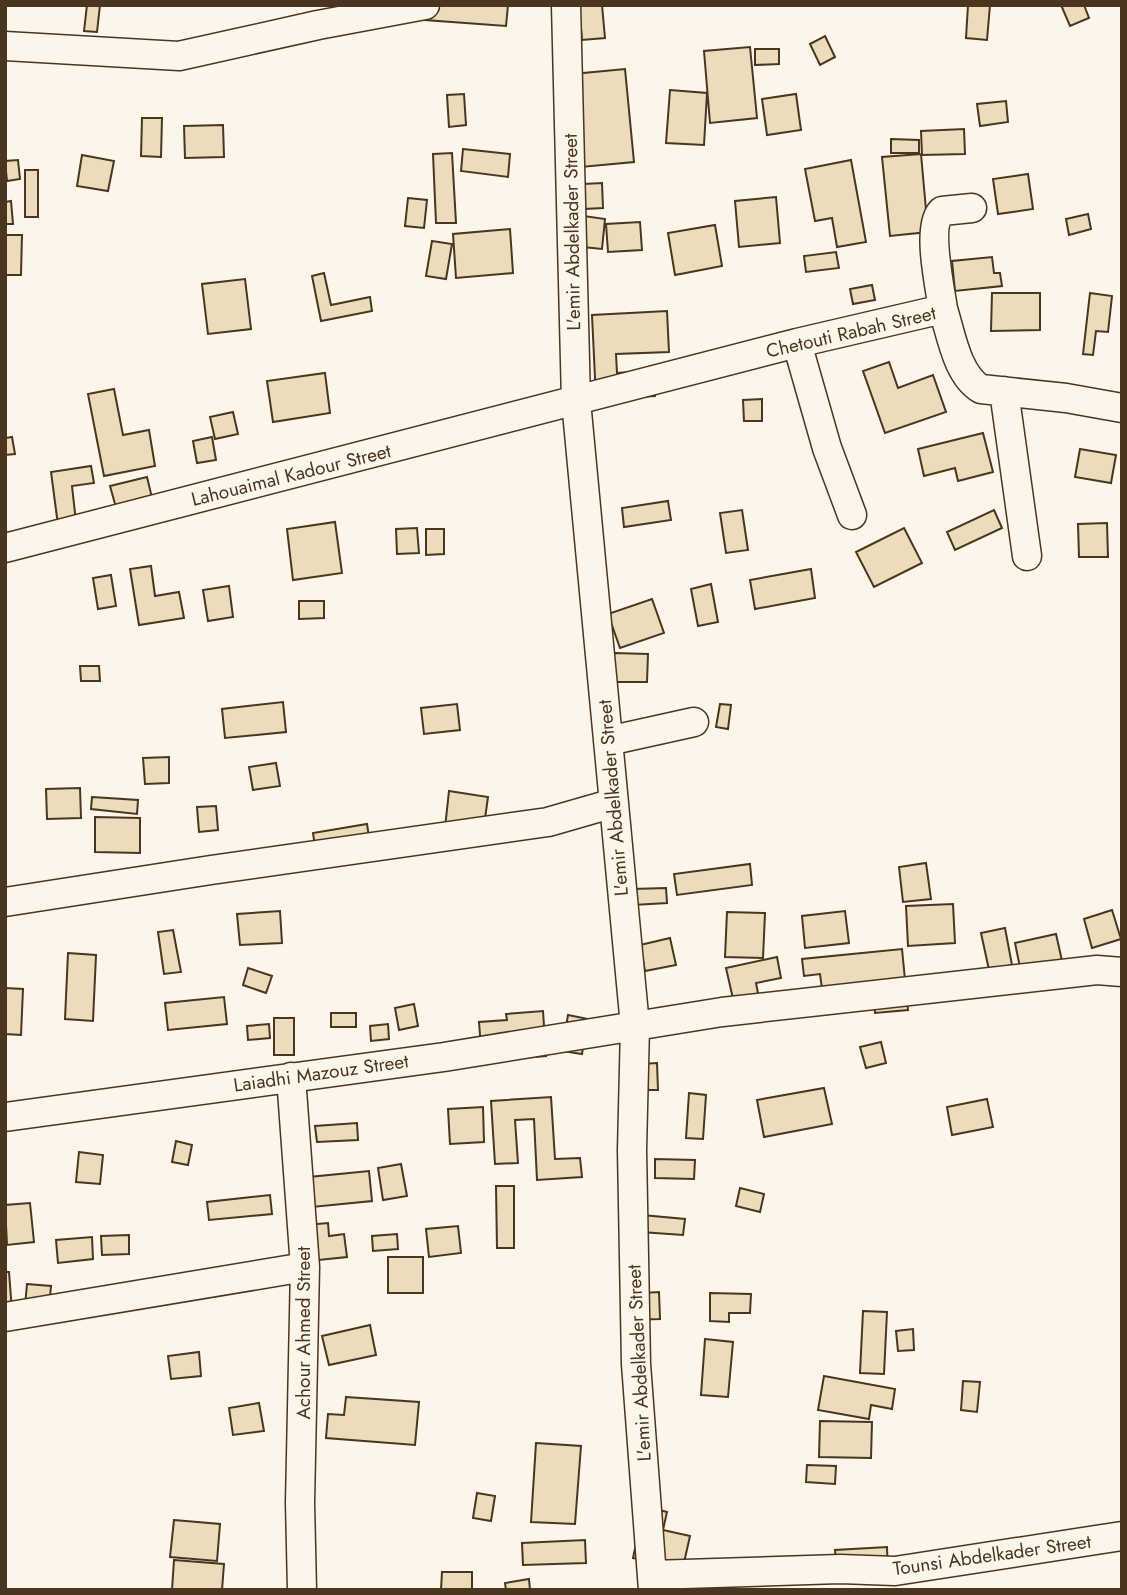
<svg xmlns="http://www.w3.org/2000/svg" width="1127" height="1595" viewBox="0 0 1127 1595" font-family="Jost,sans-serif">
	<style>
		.building { fill: #ecdcbc; stroke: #4a3520; stroke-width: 2 }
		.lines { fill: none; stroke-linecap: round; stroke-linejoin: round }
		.street-casing { stroke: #4a3520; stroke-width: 31 }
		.street { stroke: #fbf6e9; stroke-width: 28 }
		.labels { text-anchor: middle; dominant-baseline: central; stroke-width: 5; stroke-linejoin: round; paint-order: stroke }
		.street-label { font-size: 19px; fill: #4a3520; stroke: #fbf6e9 }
	</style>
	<rect width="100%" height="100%" fill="#fbf6e9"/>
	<!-- building -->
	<path class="building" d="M 87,5 L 100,5 L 97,32 L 84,31 Z
		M 412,5 L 508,5 L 506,26 L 411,19 Z
		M 579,5 L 602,5 L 605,38 L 582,40 Z
		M 968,5 L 990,5 L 987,40 L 966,38 Z
		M 1061,5 L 1084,5 L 1089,18 L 1070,26 Z
		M 825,36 L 835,57 L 820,65 L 810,44 Z
		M 750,47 L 757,118 L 710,123 L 704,51 Z
		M 755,49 L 779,49 L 779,64 L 755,65 Z
		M 625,69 L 634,162 L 581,167 L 573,74 Z
		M 670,90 L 707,93 L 704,145 L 666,143 Z
		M 464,94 L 466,125 L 449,127 L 447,95 Z
		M 796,94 L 801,130 L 767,135 L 762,99 Z
		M 1006,101 L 1008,122 L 980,126 L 977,104 Z
		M 142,118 L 162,118 L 161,157 L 141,156 Z
		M 223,125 L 224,157 L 185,158 L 184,126 Z
		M 964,129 L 965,154 L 922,155 L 921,131 Z
		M 891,139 L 919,140 L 919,153 L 891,153 Z
		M 463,149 L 510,154 L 508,177 L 461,171 Z
		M 452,153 L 456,223 L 436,223 L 433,154 Z
		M 921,154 L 928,232 L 890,236 L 882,157 Z
		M 82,155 L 114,161 L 108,191 L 77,186 Z
		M 18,160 L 20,179 L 7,181 L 5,161 Z
		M 851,160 L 866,242 L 837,247 L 832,218 L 815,221 L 805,169 Z
		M 25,170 L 38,170 L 38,217 L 25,217 Z
		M 1028,174 L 1033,209 L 998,214 L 993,179 Z
		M 602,183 L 603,208 L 565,210 L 564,185 Z
		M 776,197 L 780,243 L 739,247 L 735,201 Z
		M 408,198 L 427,200 L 424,228 L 405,226 Z
		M 11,201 L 13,224 L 5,224 L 5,202 Z
		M 1088,214 L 1091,229 L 1069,235 L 1066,219 Z
		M 577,215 L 605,219 L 602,249 L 573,246 Z
		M 640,222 L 642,250 L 608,252 L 606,224 Z
		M 715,225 L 722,266 L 675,275 L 668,233 Z
		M 510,229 L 513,273 L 456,278 L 453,234 Z
		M 5,235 L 22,235 L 21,275 L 5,275 Z
		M 432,241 L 452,244 L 446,279 L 426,276 Z
		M 836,252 L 839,268 L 806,272 L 804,256 Z
		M 992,257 L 994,273 L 1000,273 L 1002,286 L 955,291 L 952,261 Z
		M 324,273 L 331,305 L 370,297 L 372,311 L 321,321 L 312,276 Z
		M 245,279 L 251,329 L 208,334 L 202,284 Z
		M 872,285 L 875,300 L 853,304 L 850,289 Z
		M 992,293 L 1040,293 L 1040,330 L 991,331 Z
		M 1090,293 L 1112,296 L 1108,332 L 1096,331 L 1093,355 L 1083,354 Z
		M 667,311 L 669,352 L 616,354 L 617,373 L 653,370 L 655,396 L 596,399 L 592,315 Z
		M 889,362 L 898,388 L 933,375 L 946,412 L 885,433 L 863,371 Z
		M 325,373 L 330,413 L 273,422 L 267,381 Z
		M 114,389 L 123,435 L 149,430 L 155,466 L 104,476 L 88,394 Z
		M 762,399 L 762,421 L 744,421 L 743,400 Z
		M 233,412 L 238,434 L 215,439 L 210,417 Z
		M 983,433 L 993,472 L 958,481 L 955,468 L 924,476 L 918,449 Z
		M 12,437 L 15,454 L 5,455 L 5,438 Z
		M 212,437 L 216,460 L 197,463 L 193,441 Z
		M 1080,449 L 1116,455 L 1111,483 L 1075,477 Z
		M 91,466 L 94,483 L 72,486 L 76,522 L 58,525 L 51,472 Z
		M 147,477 L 153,502 L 117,511 L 110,486 Z
		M 668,501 L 671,520 L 624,527 L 622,508 Z
		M 742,510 L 748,550 L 726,553 L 720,513 Z
		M 994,510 L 1002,528 L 955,550 L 947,532 Z
		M 335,522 L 342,573 L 293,580 L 287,529 Z
		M 1107,523 L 1108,557 L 1079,557 L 1078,524 Z
		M 417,528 L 419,553 L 397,554 L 396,529 Z
		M 904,528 L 922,563 L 874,587 L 856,552 Z
		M 426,529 L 444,529 L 444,554 L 426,555 Z
		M 151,566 L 155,596 L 179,592 L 184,618 L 139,625 L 130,569 Z
		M 811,569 L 815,598 L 755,609 L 750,580 Z
		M 111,575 L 116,606 L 98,609 L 93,578 Z
		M 711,584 L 718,622 L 698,626 L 691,589 Z
		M 229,586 L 233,617 L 208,621 L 203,590 Z
		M 652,599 L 664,633 L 620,648 L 608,614 Z
		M 299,601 L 324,601 L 324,618 L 299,619 Z
		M 614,653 L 648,654 L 647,682 L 613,682 Z
		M 80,666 L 99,666 L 100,681 L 81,681 Z
		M 283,702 L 286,732 L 225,738 L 222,709 Z
		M 457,704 L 460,730 L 424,734 L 421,708 Z
		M 720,704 L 731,705 L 728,729 L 716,727 Z
		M 169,757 L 169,783 L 145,784 L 143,758 Z
		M 276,763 L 280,786 L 253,790 L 249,767 Z
		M 80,788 L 81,818 L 47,819 L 46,789 Z
		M 449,791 L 488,797 L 483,833 L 445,828 Z
		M 92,797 L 138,800 L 137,814 L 91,809 Z
		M 216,806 L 218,830 L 199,832 L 197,807 Z
		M 95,817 L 140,818 L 140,853 L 95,852 Z
		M 367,824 L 371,851 L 317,860 L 313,833 Z
		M 926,863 L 931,899 L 903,902 L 899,867 Z
		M 750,864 L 752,885 L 677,895 L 674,874 Z
		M 666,888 L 667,903 L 633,905 L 632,889 Z
		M 953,904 L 955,943 L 908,946 L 906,906 Z
		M 1112,910 L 1121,939 L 1092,948 L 1084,919 Z
		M 280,911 L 282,943 L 240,945 L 237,914 Z
		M 845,911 L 849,943 L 805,948 L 802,916 Z
		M 727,912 L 765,913 L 763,958 L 725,957 Z
		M 1005,928 L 1012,965 L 989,970 L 981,933 Z
		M 173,930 L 181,972 L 164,974 L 158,932 Z
		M 1056,934 L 1067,983 L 1021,972 L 1015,943 Z
		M 670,938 L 676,965 L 645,971 L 640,945 Z
		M 902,949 L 908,1010 L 875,1013 L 873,991 L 823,996 L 820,974 L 804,976 L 802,959 Z
		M 68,953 L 96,955 L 93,1021 L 65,1019 Z
		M 777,957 L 781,978 L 756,983 L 759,998 L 734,1003 L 726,968 Z
		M 248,968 L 272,976 L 266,993 L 243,985 Z
		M 5,988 L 23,989 L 21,1035 L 5,1034 Z
		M 224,997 L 227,1024 L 168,1030 L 165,1003 Z
		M 414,1004 L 418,1026 L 399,1030 L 395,1008 Z
		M 543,1011 L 546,1056 L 482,1061 L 479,1022 L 507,1020 L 506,1014 Z
		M 331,1013 L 356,1013 L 356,1027 L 331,1027 Z
		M 568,1015 L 588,1019 L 582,1054 L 562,1051 Z
		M 274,1018 L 294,1018 L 294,1055 L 274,1055 Z
		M 269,1024 L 270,1038 L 248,1040 L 247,1026 Z
		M 388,1024 L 389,1039 L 371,1041 L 370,1026 Z
		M 881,1042 L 886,1063 L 866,1068 L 860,1047 Z
		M 657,1063 L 658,1090 L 641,1090 L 640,1064 Z
		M 824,1088 L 832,1124 L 764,1137 L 757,1100 Z
		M 689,1093 L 706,1095 L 703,1139 L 686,1138 Z
		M 551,1097 L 555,1159 L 580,1158 L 582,1177 L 537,1180 L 534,1119 L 515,1120 L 518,1163 L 495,1164 L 491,1101 Z
		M 987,1099 L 993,1127 L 952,1135 L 947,1107 Z
		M 483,1107 L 484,1142 L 450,1144 L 448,1109 Z
		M 357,1123 L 358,1140 L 317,1142 L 315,1126 Z
		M 176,1141 L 192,1145 L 188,1165 L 172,1162 Z
		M 79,1152 L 103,1155 L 100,1184 L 76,1182 Z
		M 655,1159 L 695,1160 L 694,1179 L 655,1178 Z
		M 401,1164 L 407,1196 L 383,1200 L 378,1168 Z
		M 369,1171 L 372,1201 L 312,1207 L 309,1177 Z
		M 496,1186 L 514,1186 L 514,1248 L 497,1248 Z
		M 740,1188 L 764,1194 L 760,1212 L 736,1206 Z
		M 270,1195 L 272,1214 L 209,1220 L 207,1202 Z
		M 30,1203 L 34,1242 L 7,1245 L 5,1205 Z
		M 642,1215 L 685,1219 L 683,1235 L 641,1232 Z
		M 328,1223 L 329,1236 L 344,1234 L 347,1257 L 309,1261 L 306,1225 Z
		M 458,1226 L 461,1253 L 429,1257 L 426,1229 Z
		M 397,1234 L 398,1249 L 373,1251 L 372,1236 Z
		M 129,1235 L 129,1254 L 102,1255 L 101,1236 Z
		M 92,1237 L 93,1259 L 58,1263 L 56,1240 Z
		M 388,1257 L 423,1257 L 423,1293 L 388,1293 Z
		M 5,1272 L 9,1272 L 12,1311 L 5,1312 Z
		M 27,1284 L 51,1286 L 49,1309 L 25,1306 Z
		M 659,1292 L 660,1319 L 628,1320 L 627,1294 Z
		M 710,1293 L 751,1294 L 750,1313 L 729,1313 L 729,1322 L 710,1321 Z
		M 863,1311 L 887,1312 L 884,1374 L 860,1373 Z
		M 370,1325 L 376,1355 L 329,1365 L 322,1336 Z
		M 913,1329 L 914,1350 L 898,1351 L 896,1331 Z
		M 705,1339 L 733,1342 L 728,1397 L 701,1395 Z
		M 199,1352 L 201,1376 L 171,1379 L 168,1356 Z
		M 824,1376 L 895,1389 L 892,1409 L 871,1405 L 869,1419 L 818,1410 Z
		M 963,1381 L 980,1382 L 977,1412 L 961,1410 Z
		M 346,1397 L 419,1402 L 415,1445 L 326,1438 L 328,1414 L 344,1415 Z
		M 259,1403 L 264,1431 L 233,1435 L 229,1408 Z
		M 820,1421 L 872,1422 L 871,1458 L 819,1457 Z
		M 536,1443 L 581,1446 L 575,1524 L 531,1522 Z
		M 807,1465 L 836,1466 L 835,1484 L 806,1482 Z
		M 477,1493 L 495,1496 L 491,1521 L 473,1518 Z
		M 644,1506 L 667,1512 L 663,1530 L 690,1536 L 681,1576 L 651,1562 L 633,1558 Z
		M 174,1520 L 220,1524 L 217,1561 L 170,1557 Z
		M 585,1540 L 586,1563 L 523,1565 L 522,1543 Z
		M 887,1547 L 888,1574 L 837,1577 L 835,1550 Z
		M 174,1560 L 224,1564 L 222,1590 L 172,1590 Z
		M 442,1572 L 472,1572 L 472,1590 L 441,1590 Z
		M 529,1579 L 530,1590 L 506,1590 L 505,1583 Z"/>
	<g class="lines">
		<defs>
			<path id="street" d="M 566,5 L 576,401 L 635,1026 L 632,1150 L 636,1364 L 653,1590
				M 5,46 L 179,56 L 318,25 L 425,5
				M 943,309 C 940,288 926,225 942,211 L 972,208
				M 797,343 L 827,448 L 852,515
				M 1004,391 L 1027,556
				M 5,548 L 797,343 L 943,309 C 951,334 957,375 981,389 L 1066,398 L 1122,408
				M 608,741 L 694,722
				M 5,902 L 211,870 L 548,822 L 614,803
				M 291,1077 L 305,1267 L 300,1503 L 302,1590
				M 5,1117 L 444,1057 L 722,1012 L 1097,970 L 1122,972
				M 5,1317 L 305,1267
				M 652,1575 L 840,1569 L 895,1571 L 1122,1536"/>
		</defs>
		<!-- street casing -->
		<use href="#street" class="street-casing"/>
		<!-- street -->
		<use href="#street" class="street"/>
	</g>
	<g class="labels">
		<!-- street labels -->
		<g class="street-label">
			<text transform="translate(572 232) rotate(-91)">L'emir Abdelkader Street</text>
			<text transform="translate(851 332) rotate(-13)">Chetouti Rabah Street</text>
			<text transform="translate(291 475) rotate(-14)">Lahouaimal Kadour Street</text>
			<text transform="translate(613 798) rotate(-95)">L'emir Abdelkader Street</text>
			<text transform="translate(321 1073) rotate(-8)">Laiadhi Mazouz Street</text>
			<text transform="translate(303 1333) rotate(-90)">Achour Ahmed Street</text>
			<text transform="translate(639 1363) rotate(-93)">L'emir Abdelkader Street</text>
			<text transform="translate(992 1555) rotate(-8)">Tounsi Abdelkader Street</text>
		</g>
	</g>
	<!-- border -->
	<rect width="1127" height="1595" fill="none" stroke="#4a3520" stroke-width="14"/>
</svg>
